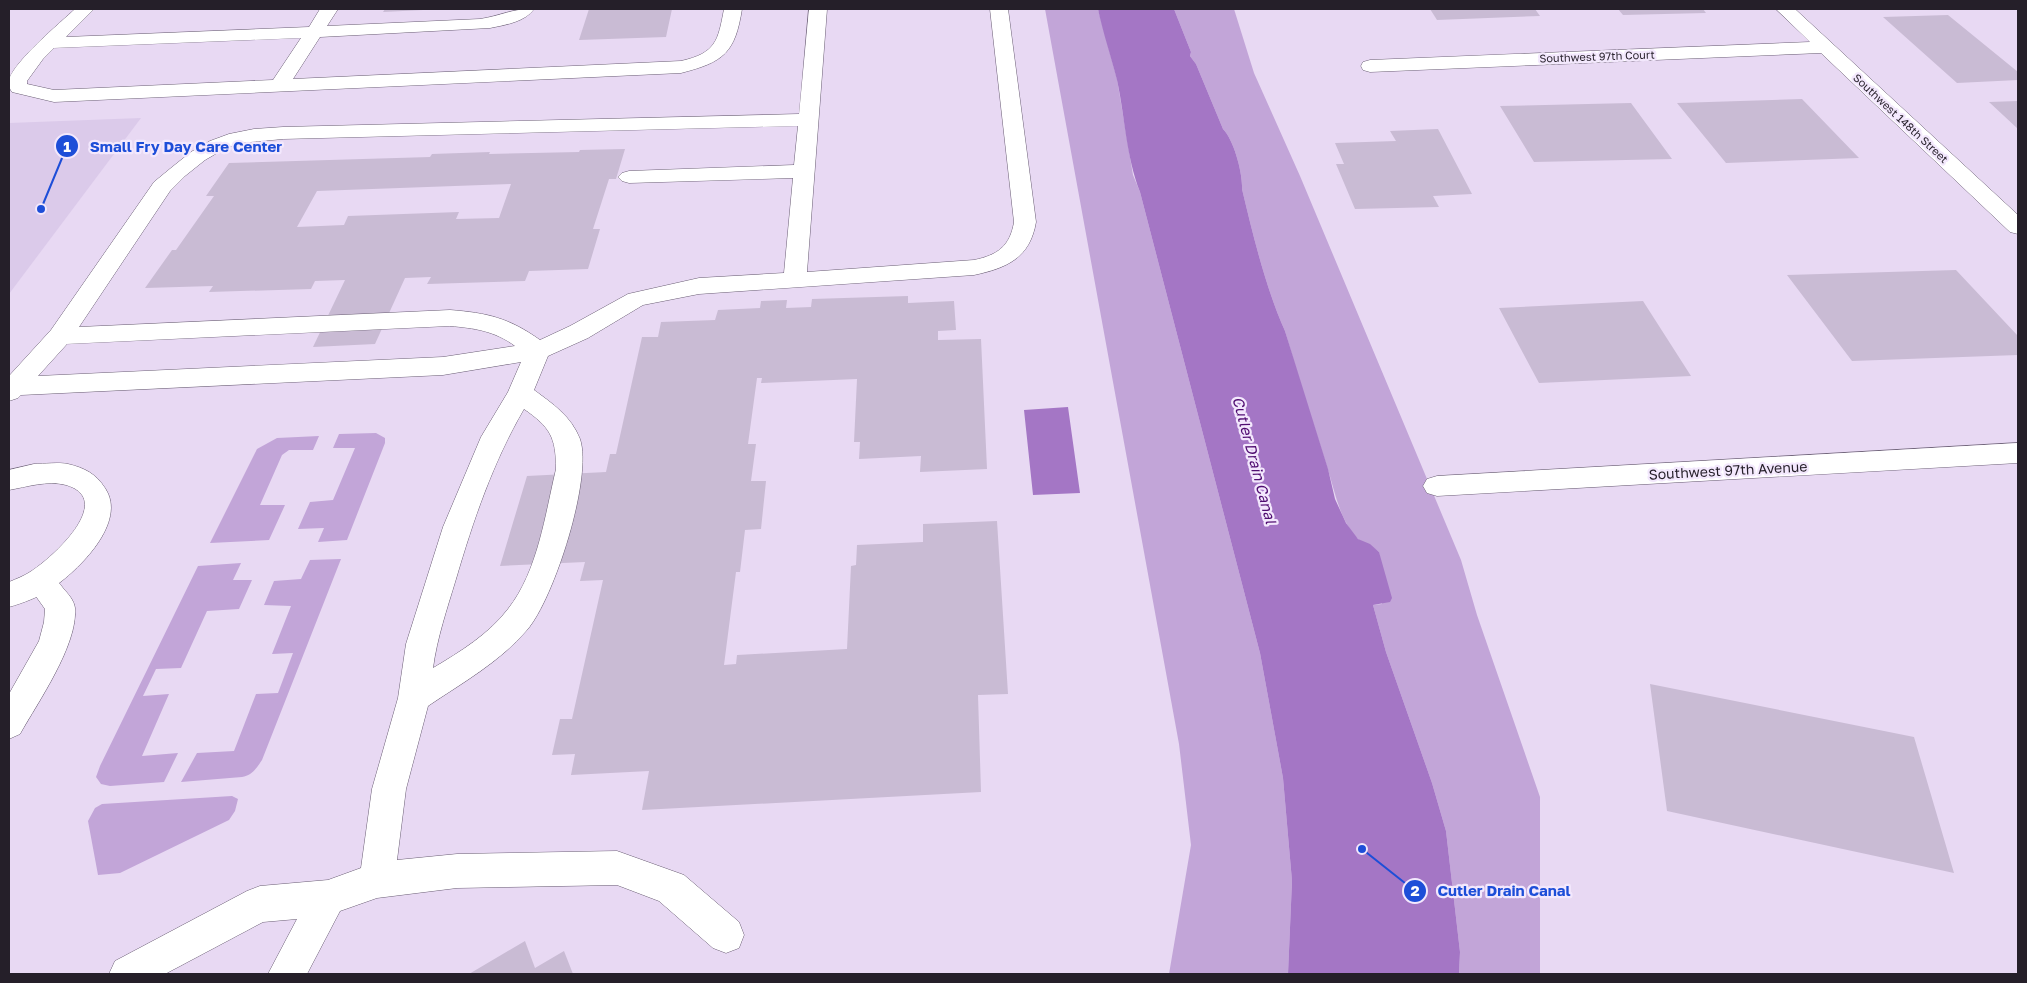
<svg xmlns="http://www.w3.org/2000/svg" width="2027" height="983" viewBox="0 0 2027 983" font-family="'Golos Text',sans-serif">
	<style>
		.built { fill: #dbcaea }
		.green { fill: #c2a5d8 }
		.water { fill: #a476c5 }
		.building { fill: #c9bbd4; fill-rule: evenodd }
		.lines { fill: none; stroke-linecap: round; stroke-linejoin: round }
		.service-casing { stroke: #6a5e74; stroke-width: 1 }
		.minor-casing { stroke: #6a5e74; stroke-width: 1 }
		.service { fill: #fff; fill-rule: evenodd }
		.minor { fill: #fff; fill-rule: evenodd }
		.labels { text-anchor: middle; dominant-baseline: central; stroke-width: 4.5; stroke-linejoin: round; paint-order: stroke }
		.far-street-label { font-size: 11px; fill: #251f29; stroke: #f3e8fd }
		.street-label { font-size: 14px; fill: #251f29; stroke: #f3e8fd }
		.water-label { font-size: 15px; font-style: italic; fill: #4f0c70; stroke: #f3e8fd }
		.leader { fill: none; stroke: #1d4ed8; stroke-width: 2 }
		.callout-dot { fill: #1d4ed8; stroke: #f3e8fd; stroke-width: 2 }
		.mark-label { font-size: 15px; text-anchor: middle; font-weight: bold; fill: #fff }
		.callout-label { font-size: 15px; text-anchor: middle; font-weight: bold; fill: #1d4ed8; stroke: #f3e8fd; stroke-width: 4.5; stroke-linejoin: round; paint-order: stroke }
	</style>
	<rect width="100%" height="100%" fill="#e8d9f3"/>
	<!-- built -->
	<path class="built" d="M 141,118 L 9,294 L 9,123 Z"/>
	<!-- green -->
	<path class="green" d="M 1045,9 L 1098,9 L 1117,79 L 1133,175 L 1140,192 L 1260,653 L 1283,778 L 1292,881 L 1288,974 L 1169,974 L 1191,845 L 1179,744 Z
		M 1174,9 L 1234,9 L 1254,73 L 1300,176 L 1461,560 L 1477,615 L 1540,797 L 1540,974 L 1459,974 L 1460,952 L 1446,831 L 1432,783 L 1386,652 L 1373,605 L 1382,604 L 1379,552 C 1371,545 1360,543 1354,535 C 1338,514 1335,491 1327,467 C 1313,422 1298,377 1285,331 C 1266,289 1253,235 1242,189 C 1243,174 1234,140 1223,129 L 1196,64 L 1190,56 L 1191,52 Z
		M 376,433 L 385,438 L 385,443 L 347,540 L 318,542 L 324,528 L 298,529 L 310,502 L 333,500 L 355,448 L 333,448 L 339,434 Z
		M 319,436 L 313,450 L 289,450 L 282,455 L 260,505 L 285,505 L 269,540 L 210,543 L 257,449 L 277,438 Z
		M 341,559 L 262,760 C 256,769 252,775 242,777 L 181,782 L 197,753 L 234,751 L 256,694 L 278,693 L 293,653 L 272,654 L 291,606 L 264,605 L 274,581 L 301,579 L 310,560 Z
		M 241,563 L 233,580 L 252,580 L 239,609 L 207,611 L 181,668 L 156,669 L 143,696 L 169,694 L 142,756 L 178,753 L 164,782 L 110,786 L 101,784 L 96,777 L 100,766 L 198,566 Z
		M 232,796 L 238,799 L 235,811 L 229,820 L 120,873 L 98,875 L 88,821 L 95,808 L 102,804 Z"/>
	<!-- water -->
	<path class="water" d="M 1098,9 L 1174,9 L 1191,52 L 1190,56 L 1196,64 L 1223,129 C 1234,140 1243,174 1242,189 C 1253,235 1266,289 1285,331 L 1328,469 L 1335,499 L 1346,523 L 1358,539 L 1370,544 L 1379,552 L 1392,598 L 1390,602 L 1373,605 L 1386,652 L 1432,783 L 1446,831 L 1460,952 L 1459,974 L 1288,974 L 1292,881 L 1283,778 L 1260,653 L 1140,192 C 1126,156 1125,117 1117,80 C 1111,56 1103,33 1098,9 Z
		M 1068,407 L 1080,493 L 1033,495 L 1024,410 Z"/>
	<!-- building -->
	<path class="building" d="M 385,9 L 423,9 L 423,10 L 383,12 Z
		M 589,9 L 672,9 L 666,37 L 579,40 Z
		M 1430,9 L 1535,9 L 1540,16 L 1437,20 Z
		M 1618,9 L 1703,9 L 1706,13 L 1623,15 Z
		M 1948,15 L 2018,72 L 2018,80 L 1957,83 L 1883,17 Z
		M 1802,99 L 1859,158 L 1726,163 L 1677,103 Z
		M 2018,101 L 2018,129 L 1989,102 Z
		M 1631,103 L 1672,159 L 1534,162 L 1500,106 Z
		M 1438,129 L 1472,194 L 1433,196 L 1439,207 L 1355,209 L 1336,164 L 1344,164 L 1335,143 L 1396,141 L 1390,131 Z
		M 625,149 L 616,179 L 609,179 L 593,229 L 600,229 L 588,269 L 529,271 L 525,281 L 427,284 L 431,277 L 405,278 L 375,344 L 313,347 L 345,280 L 315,281 L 311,289 L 209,292 L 213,286 L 145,288 L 172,250 L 176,250 L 214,196 L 206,196 L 229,163 L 430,157 L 432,154 L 490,152 L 489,154 L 579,152 L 580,150 ZM 511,184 L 499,218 L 456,219 L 459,212 L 348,216 L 344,225 L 297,227 L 317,191 Z
		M 1956,270 L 2018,336 L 2018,355 L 1852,361 L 1787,275 Z
		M 908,296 L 908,303 L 954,301 L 956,330 L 938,331 L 938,340 L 981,339 L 987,469 L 920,472 L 921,456 L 859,459 L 860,442 L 854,442 L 857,379 L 761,383 L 762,378 L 757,378 L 748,444 L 756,444 L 751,481 L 766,481 L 761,529 L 745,530 L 740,572 L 736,572 L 724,665 L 736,664 L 737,655 L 847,649 L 851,566 L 856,565 L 857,545 L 923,542 L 923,524 L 997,521 L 1008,694 L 978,695 L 981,792 L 642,810 L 649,771 L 571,775 L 575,754 L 552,755 L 560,719 L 572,719 L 603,580 L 580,581 L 585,562 L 500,566 L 527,476 L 606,472 L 610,454 L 616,454 L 642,337 L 658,337 L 661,322 L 715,320 L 718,310 L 760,308 L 761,301 L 787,300 L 786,308 L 811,307 L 812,299 Z
		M 1643,301 L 1691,376 L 1539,383 L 1499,308 Z
		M 1650,684 L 1914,737 L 1954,873 L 1667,811 Z
		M 525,941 L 535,968 L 564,951 L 573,974 L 469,974 Z"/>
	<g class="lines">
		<defs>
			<path id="service" d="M 75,9 L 94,9 L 66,37 L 309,27 L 320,9 L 338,9 L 327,26 L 480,19 C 500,16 513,8 534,9 C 525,22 505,25 490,28 L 320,37 L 293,79 L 681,61 C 716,53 718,41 724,9 L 742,9 C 735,53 724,62 681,73 L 54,102 L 12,92 C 10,89 8,86 9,81 C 11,64 61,22 75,9 ZM 301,38 L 273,80 L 54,90 L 27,84 L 27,81 L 43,59 L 54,48 Z
				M 809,9 L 827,9 L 807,272 L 974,260 C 998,255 1010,246 1014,222 L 990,9 L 1008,9 L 1036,222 C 1030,258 1007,268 974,275 L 699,294 L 643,305 L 588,338 L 548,356 L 534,390 C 553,404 571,416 580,439 C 593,477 554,599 527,630 C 500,662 462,683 428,706 L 406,789 L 397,860 L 457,854 L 617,851 L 684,875 L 739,922 L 744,935 L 739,948 L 726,953 L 713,948 L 659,901 L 617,885 L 457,888 L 377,898 L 340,911 L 307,974 L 268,974 L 297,919 L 263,922 L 165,974 L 109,974 L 115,961 L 247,891 L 260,886 L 328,880 L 361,868 L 372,789 L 398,698 L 406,644 L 443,527 L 481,437 L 508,392 L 521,362 L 443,375 L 21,395 L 18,398 L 9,401 L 9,376 L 51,330 L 154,182 L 171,168 L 191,152 L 210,141 L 229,134 L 254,129 L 283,127 L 799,114 ZM 798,126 L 794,165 L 629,171 L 622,173 L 618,177 L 622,181 L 629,183 L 793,178 L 784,273 L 699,278 L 628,294 L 570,326 L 540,340 C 509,318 488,313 450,310 L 79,327 L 170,191 L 185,176 L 205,160 L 224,149 L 240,143 L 283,139 ZM 450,326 C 474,328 495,331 515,346 L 443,357 L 38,376 L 67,344 ZM 524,409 C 550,427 556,437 556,469 C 545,515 538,571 508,609 C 489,634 460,652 433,668 C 437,638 447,609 456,579 C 473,521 493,462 524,409 Z
				M 40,569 C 51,573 56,579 63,588 C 68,594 74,600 75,608 C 78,645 38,702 20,734 L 9,739 L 9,694 L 39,641 L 44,622 L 45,609 L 25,581 L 30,573 Z"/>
			<path id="minor" d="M 1776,9 L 1795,9 L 2018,215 L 2018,234 L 2010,232 L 1821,53 L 1370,72 L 1363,70 L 1361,66 L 1363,62 L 1370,60 L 1810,42 Z
				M 2018,443 L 2018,463 L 1437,496 L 1427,493 L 1423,486 L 1427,479 L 1437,476 Z
				M 34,464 C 45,464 58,462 68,464 C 85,468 96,474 105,488 C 128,522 79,570 51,589 C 39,597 23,603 9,607 L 9,582 C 16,579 24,576 30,572 C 51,559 117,500 66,485 C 48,480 26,487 9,490 L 9,470 Z"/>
		</defs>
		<!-- service casing -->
		<use href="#service" class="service-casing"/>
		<!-- minor casing -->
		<use href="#minor" class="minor-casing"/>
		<!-- service -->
		<use href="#service" class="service"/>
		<!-- minor -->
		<use href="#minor" class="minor"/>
	</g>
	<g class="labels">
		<!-- far-street labels -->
		<g class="far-street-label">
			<text transform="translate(1597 56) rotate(-2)">Southwest 97th Court</text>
			<text transform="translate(1901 118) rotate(43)">Southwest 148th Street</text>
		</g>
		<!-- street labels -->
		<g class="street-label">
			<text transform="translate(1728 470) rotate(-3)">Southwest 97th Avenue</text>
		</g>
		<!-- water labels -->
		<g class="water-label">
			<text transform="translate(1255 460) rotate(75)">Cutler Drain Canal</text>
		</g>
	</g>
	<!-- callouts -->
	<path class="leader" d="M41 209L67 146M1362 849L1415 891"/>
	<g class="callout-dot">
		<circle cx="41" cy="209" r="5"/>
		<circle cx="1362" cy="849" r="5"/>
		<circle cx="67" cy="146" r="12"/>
		<circle cx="1415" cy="891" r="12"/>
	</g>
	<g class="mark-label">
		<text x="67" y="152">1</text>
		<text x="1415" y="896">2</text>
	</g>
	<g class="callout-label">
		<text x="186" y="152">Small Fry Day Care Center</text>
		<text x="1504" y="896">Cutler Drain Canal</text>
	</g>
	<!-- border -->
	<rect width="2027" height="983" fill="none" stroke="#251f29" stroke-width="20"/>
</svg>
